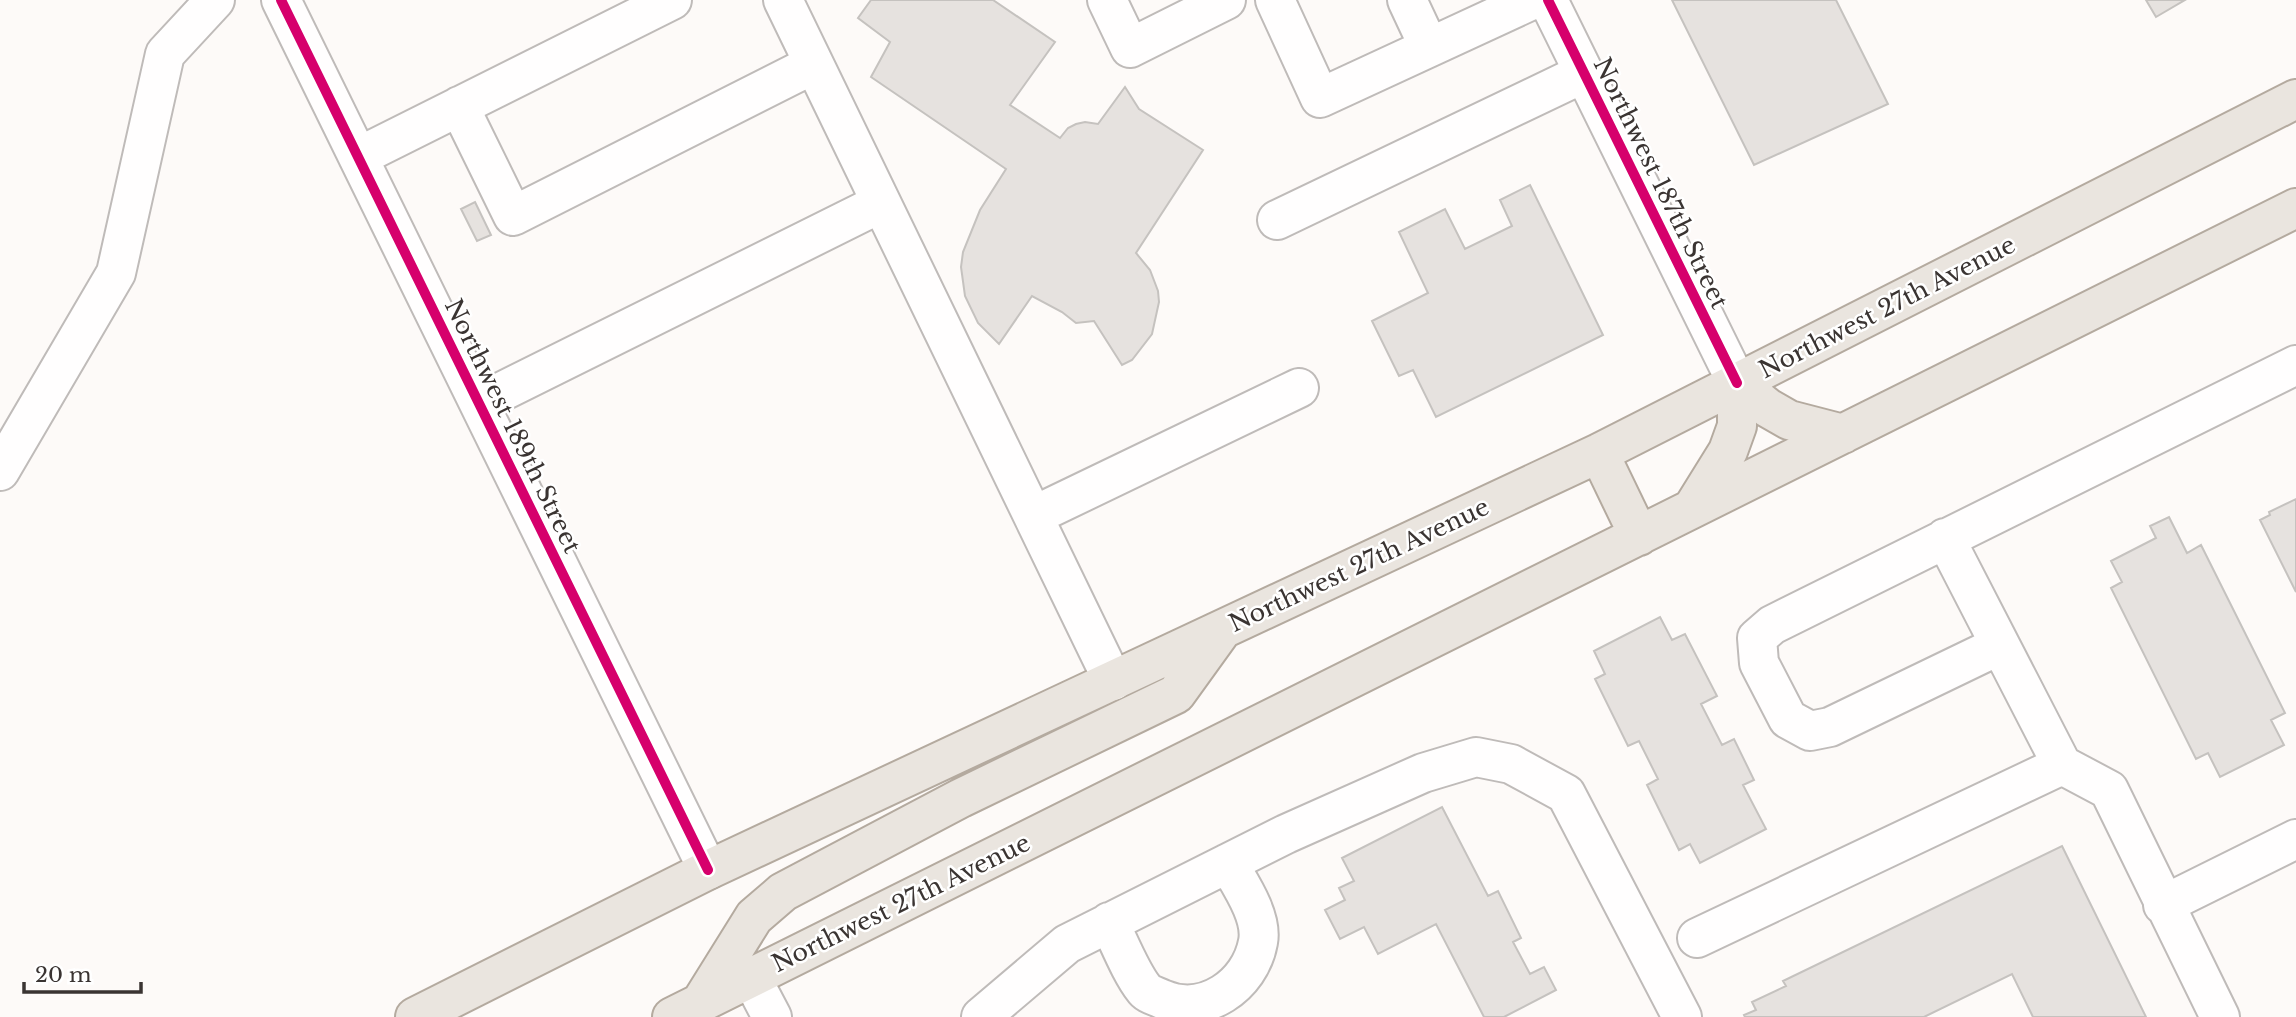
<svg xmlns="http://www.w3.org/2000/svg" width="2296" height="1017" viewBox="0 0 2296 1017" font-family="'Libre Baskerville',serif">
	<style>
		.building { fill: #e6e2df; stroke: #c5c2bf; stroke-width: 2 }
		.lines { fill: none; stroke-linecap: round; stroke-linejoin: round }
		.minor-casing { stroke: #bfbbb9; stroke-width: 42 }
		.major-casing { stroke: #b4aa9f; stroke-width: 42 }
		.minor { stroke: #fffefe; stroke-width: 38 }
		.major { stroke: #eae5df; stroke-width: 38 }
		.cycleway-casing { stroke: #fff; stroke-width: 15 }
		.cycleway { stroke: #d6006c; stroke-width: 10 }
		.labels { text-anchor: middle; dominant-baseline: central; stroke-width: 5; stroke-linejoin: round; paint-order: stroke }
		.street-label { font-size: 24px; fill: #3a3432; stroke: #fff }
	</style>
	<rect width="100%" height="100%" fill="#fdfaf8"/>
	<!-- building -->
	<path class="building" d="M 871,0 L 993,0 L 1055,42 L 1010,105 L 1060,138 L 1068,128 L 1076,124 L 1085,122 L 1098,124 L 1125,87 L 1139,109 L 1203,150 L 1136,253 L 1150,270 L 1158,291 L 1159,302 L 1152,334 L 1132,360 L 1122,365 L 1094,321 L 1076,323 L 1062,312 L 1032,296 L 999,344 L 978,323 L 965,296 L 961,267 L 963,252 L 980,210 L 1006,169 L 871,77 L 890,42 L 858,18 Z
		M 1672,0 L 1836,0 L 1888,104 L 1754,165 Z
		M 2146,0 L 2185,0 L 2156,17 Z
		M 1530,185 L 1603,335 L 1436,417 L 1413,370 L 1399,376 L 1372,321 L 1428,293 L 1399,232 L 1445,209 L 1465,249 L 1512,226 L 1500,200 Z
		M 475,202 L 491,235 L 477,241 L 461,209 Z
		M 2296,499 L 2296,592 L 2260,520 L 2270,515 L 2269,512 Z
		M 2169,517 L 2187,553 L 2201,545 L 2285,713 L 2271,720 L 2284,745 L 2220,777 L 2208,753 L 2196,759 L 2111,588 L 2122,582 L 2111,561 L 2156,538 L 2150,526 Z
		M 1660,617 L 1672,640 L 1685,634 L 1717,696 L 1701,704 L 1722,745 L 1734,739 L 1754,780 L 1743,785 L 1766,829 L 1700,863 L 1690,844 L 1679,850 L 1647,785 L 1658,779 L 1639,741 L 1628,746 L 1595,679 L 1605,674 L 1594,651 Z
		M 1442,807 L 1488,896 L 1498,891 L 1521,938 L 1513,942 L 1530,974 L 1544,967 L 1556,990 L 1504,1017 L 1484,1017 L 1436,924 L 1378,954 L 1364,927 L 1340,939 L 1325,910 L 1345,900 L 1339,888 L 1354,881 L 1342,858 Z
		M 2062,846 L 2146,1017 L 2033,1017 L 2012,974 L 1924,1017 L 1745,1017 L 1744,1015 L 1756,1010 L 1752,1002 L 1786,986 L 1783,981 Z"/>
	<g class="lines">
		<defs>
			<path id="minor" d="M 281,0 L 708,870
				M 783,0 L 1113,681
				M 1107,0 L 1130,48 L 1226,0
				M 1275,0 L 1320,98 L 1532,0
				M 1407,0 L 1429,47
				M 1548,0 L 1737,383
				M 459,106 L 513,216 L 814,64
				M 358,157 L 672,0
				M 1277,220 L 1584,73
				M 479,403 L 881,203
				M 0,471 L 116,273 L 165,54 L 215,0
				M 1033,516 L 1299,388
				M 1945,538 L 2062,765 L 2109,790 L 2220,1017
				M 2000,645 L 1830,727 L 1810,731 L 1788,719 L 1759,663 L 1757,638 L 1772,625 L 2296,365
				M 2163,905 L 2296,839
				M 1109,922 C 1119,942 1131,973 1144,989 C 1147,994 1156,996 1162,999 C 1204,1017 1250,986 1258,942 C 1263,917 1240,884 1228,863
				M 1697,938 L 2062,765
				M 751,977 L 772,1017
				M 981,1017 L 1067,944 L 1286,834 L 1423,773 L 1476,757 L 1511,764 L 1566,794 L 1682,1017"/>
			<path id="major" d="M 1737,383 L 1768,408 L 1789,420 L 1843,434
				M 1599,453 L 1639,536
				M 1692,509 L 1728,451 L 1737,426 L 1737,383
				M 701,1002 L 754,917 L 783,892 L 961,798 L 1176,694 L 1220,633
				M 415,1017 L 708,870 L 1599,453 L 2296,99
				M 672,1017 L 2296,208"/>
		</defs>
		<!-- minor casing -->
		<use href="#minor" class="minor-casing"/>
		<!-- major casing -->
		<use href="#major" class="major-casing"/>
		<!-- minor -->
		<use href="#minor" class="minor"/>
		<!-- major -->
		<use href="#major" class="major"/>
		<defs>
			<path id="cycleway" d="M 281,0 L 708,870
				M 1548,0 L 1737,383"/>
		</defs>
		<!-- cycleway casing -->
		<use href="#cycleway" class="cycleway-casing"/>
		<!-- cycleway -->
		<use href="#cycleway" class="cycleway"/>
	</g>
	<g class="labels">
		<!-- street labels -->
		<g class="street-label">
			<text transform="translate(1661 183) rotate(64)">Northwest 187th Street</text>
			<text transform="translate(1887 307) rotate(-27)">Northwest 27th Avenue</text>
			<text transform="translate(513 426) rotate(64)">Northwest 189th Street</text>
			<text transform="translate(1359 565) rotate(-25)">Northwest 27th Avenue</text>
			<text transform="translate(901 903) rotate(-26)">Northwest 27th Avenue</text>
		</g>
	</g>
	<!-- scale -->
	<path d="M24 982v10h117v-10" fill="none" stroke="#3a3432" stroke-width="3.5"/>
	<text x="35" y="982" font-size="21" fill="#3a3432" stroke="#ffffff" stroke-width="5" paint-order="stroke">20 m</text>
</svg>
